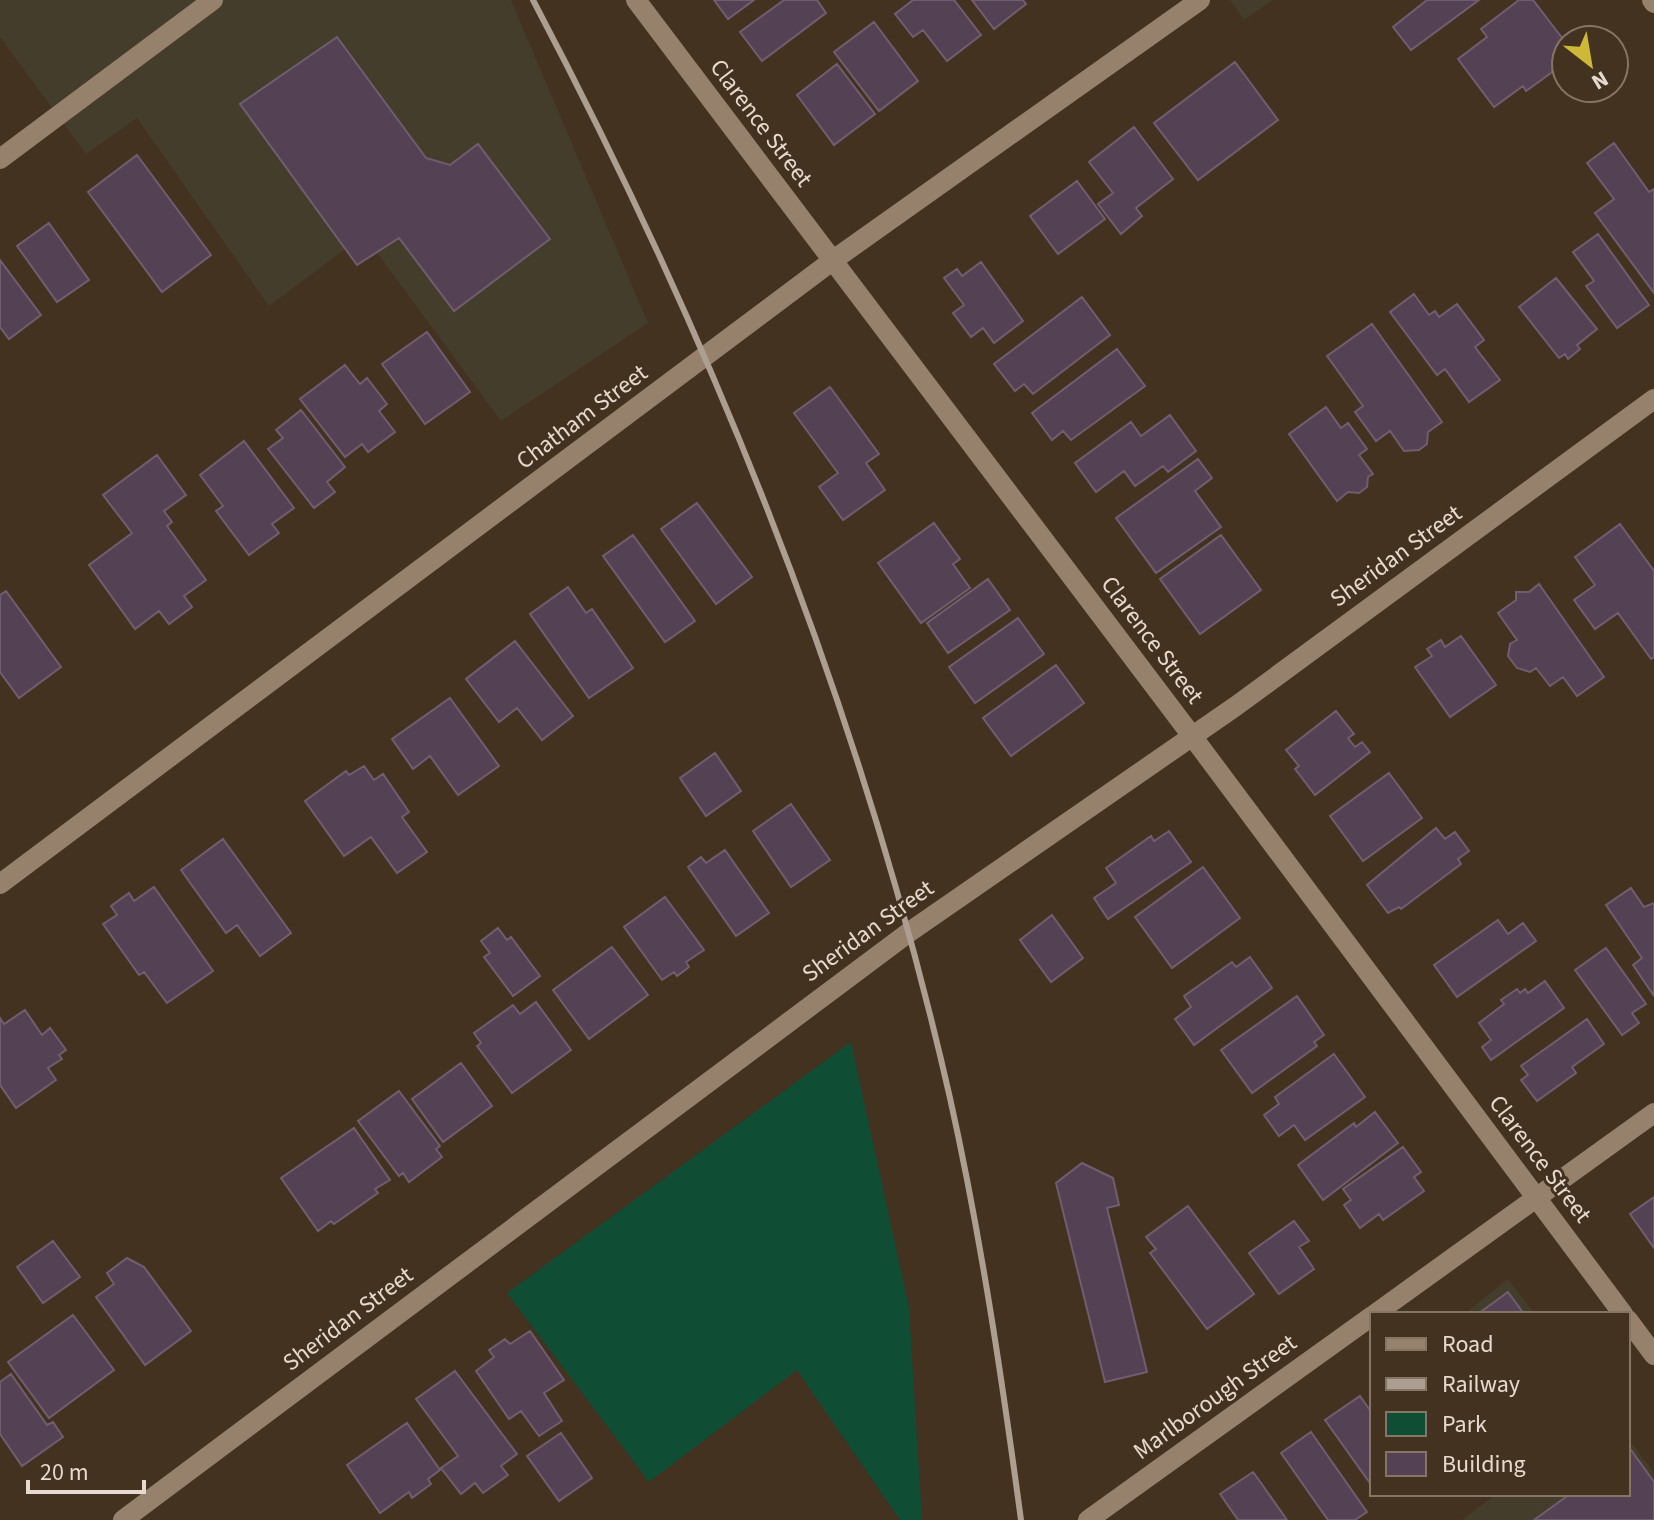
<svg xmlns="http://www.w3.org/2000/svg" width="1654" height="1520" viewBox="0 0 1654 1520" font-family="'Source Sans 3',sans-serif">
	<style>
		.commercial { fill: #443d2b }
		.green { fill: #0f4e34 }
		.building { fill: #544153; stroke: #715d70; stroke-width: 2 }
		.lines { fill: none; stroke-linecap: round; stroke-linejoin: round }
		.minor { stroke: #96816d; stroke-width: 20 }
		.secondary { stroke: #96816d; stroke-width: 20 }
		.rail { stroke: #ac9e90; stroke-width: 6 }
		.labels { text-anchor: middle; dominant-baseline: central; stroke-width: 6; stroke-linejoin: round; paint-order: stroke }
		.street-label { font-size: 24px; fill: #e6dacf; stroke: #43321f }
	</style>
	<rect width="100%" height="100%" fill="#43321f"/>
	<!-- commercial -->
	<path class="commercial" d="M 0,0 L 511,0 L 648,323 L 501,421 L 364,235 L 269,306 L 137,118 L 86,154 L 0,37 Z
		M 1230,0 L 1273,0 L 1244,20 Z
		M 1508,1279 L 1535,1314 L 1464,1314 Z
		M 1628,1438 L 1654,1473 L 1654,1520 L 1462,1520 L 1496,1494 L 1628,1494 Z"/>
	<!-- green -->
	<path class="green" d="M 851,1042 L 909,1308 L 922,1520 L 900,1520 L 797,1370 L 649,1482 L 507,1293 Z"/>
	<!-- building -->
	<path class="building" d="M 714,0 L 754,0 L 728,19 Z
		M 784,0 L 817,0 L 826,13 L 762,61 L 740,32 Z
		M 913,0 L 954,0 L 981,35 L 947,61 L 923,30 L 913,37 L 895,14 Z
		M 972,0 L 1023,0 L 1026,4 L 994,29 Z
		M 1427,0 L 1479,0 L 1411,50 L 1393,27 Z
		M 1519,0 L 1533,0 L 1566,43 L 1566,62 L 1526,91 L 1523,86 L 1494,107 L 1458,59 L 1487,37 L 1481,29 Z
		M 874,22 L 918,81 L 879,111 L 834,52 Z
		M 337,37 L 426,158 L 450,165 L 478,144 L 550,239 L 454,311 L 399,238 L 357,265 L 240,104 Z
		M 1235,62 L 1278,120 L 1198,180 L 1154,123 Z
		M 837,64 L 875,114 L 834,145 L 797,95 Z
		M 1134,127 L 1173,179 L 1136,208 L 1142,216 L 1121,234 L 1098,204 L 1113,193 L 1089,162 Z
		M 1614,143 L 1649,192 L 1654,189 L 1654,293 L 1595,213 L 1614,199 L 1587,163 Z
		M 137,155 L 211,255 L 162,292 L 88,192 Z
		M 1077,181 L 1105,219 L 1058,254 L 1030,216 Z
		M 49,223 L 89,280 L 57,302 L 17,246 Z
		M 1598,234 L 1649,305 L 1617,328 L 1586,286 L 1594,281 L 1573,252 Z
		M 0,260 L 41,315 L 9,339 L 0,327 Z
		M 981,262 L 1023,321 L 994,343 L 983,328 L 971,337 L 953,313 L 964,305 L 944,278 L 957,269 L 962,276 Z
		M 1556,278 L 1597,329 L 1577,345 L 1580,349 L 1568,359 L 1565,354 L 1559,358 L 1519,307 Z
		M 1414,294 L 1429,315 L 1435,311 L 1439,317 L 1457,304 L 1484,340 L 1475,347 L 1500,380 L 1469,402 L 1445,369 L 1437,375 L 1390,312 Z
		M 1082,297 L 1110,335 L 1033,394 L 1024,384 L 1015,391 L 994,364 Z
		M 1372,324 L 1442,422 L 1428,432 L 1427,444 L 1419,450 L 1404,451 L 1390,431 L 1376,441 L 1355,412 L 1363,406 L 1327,356 Z
		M 427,332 L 470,392 L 425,424 L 382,364 Z
		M 1117,349 L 1145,386 L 1071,440 L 1063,431 L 1052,440 L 1032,413 Z
		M 345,365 L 360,384 L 367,378 L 387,404 L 379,411 L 395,432 L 368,452 L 362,444 L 345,457 L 300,399 Z
		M 830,387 L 879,454 L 866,463 L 885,490 L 843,520 L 819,487 L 838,473 L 794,413 Z
		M 1326,407 L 1341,428 L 1348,423 L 1367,449 L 1359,455 L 1373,474 L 1368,477 L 1367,487 L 1359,493 L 1348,492 L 1337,501 L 1289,434 Z
		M 301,410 L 345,467 L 327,482 L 335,492 L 314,508 L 268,449 L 283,438 L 276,430 Z
		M 1170,415 L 1196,451 L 1168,472 L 1163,466 L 1135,486 L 1124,471 L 1096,492 L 1075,463 L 1131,422 L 1141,436 Z
		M 244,441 L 294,508 L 272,524 L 279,533 L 249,555 L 216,511 L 223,506 L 200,475 Z
		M 157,455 L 186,495 L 164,511 L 172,522 L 167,526 L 206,580 L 184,596 L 192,607 L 169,624 L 159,611 L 135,629 L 89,565 L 132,533 L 103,495 Z
		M 1198,459 L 1212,478 L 1195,491 L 1221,527 L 1156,573 L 1116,518 Z
		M 697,503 L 752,577 L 716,604 L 661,529 Z
		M 934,523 L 960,559 L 953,564 L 970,588 L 921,623 L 878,563 Z
		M 1620,524 L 1654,571 L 1654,657 L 1651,659 L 1618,613 L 1595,629 L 1574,600 L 1595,585 L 1575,557 Z
		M 633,535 L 695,621 L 665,642 L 603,556 Z
		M 1221,535 L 1261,590 L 1200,634 L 1160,579 Z
		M 988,579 L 1010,610 L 948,653 L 927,623 Z
		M 1539,584 L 1604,677 L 1577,696 L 1563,677 L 1550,686 L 1536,668 L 1530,672 L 1517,668 L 1508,656 L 1510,644 L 1517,640 L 1498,613 L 1516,600 L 1516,592 L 1529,592 Z
		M 568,587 L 586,613 L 592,609 L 633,668 L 589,698 L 530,614 Z
		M 6,591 L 61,667 L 19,698 L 0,672 L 0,595 Z
		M 1018,618 L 1044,654 L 975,703 L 949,667 Z
		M 1461,636 L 1496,685 L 1450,717 L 1415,667 L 1432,656 L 1427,649 L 1441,640 L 1445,647 Z
		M 515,641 L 573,716 L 542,740 L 517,708 L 499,722 L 466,679 Z
		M 1056,665 L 1084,703 L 1011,756 L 983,718 Z
		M 450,698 L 499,766 L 458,795 L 430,756 L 413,769 L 392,739 Z
		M 1336,711 L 1354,734 L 1348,738 L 1355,747 L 1362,742 L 1370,752 L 1315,795 L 1295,769 L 1299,766 L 1286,750 Z
		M 715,753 L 741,791 L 706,816 L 680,778 Z
		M 364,766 L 374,780 L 383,774 L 409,812 L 402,817 L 427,852 L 397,873 L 371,837 L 344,856 L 305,801 L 346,771 L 349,775 Z
		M 1389,773 L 1422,818 L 1363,861 L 1330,816 Z
		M 791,804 L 830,860 L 791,887 L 753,831 Z
		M 1436,828 L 1445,839 L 1455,832 L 1469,851 L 1458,859 L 1461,864 L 1401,909 L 1399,907 L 1388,913 L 1367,885 Z
		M 1169,831 L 1191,862 L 1108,919 L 1094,898 L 1116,883 L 1106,868 L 1151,836 L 1154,841 Z
		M 223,839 L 291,933 L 260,956 L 237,925 L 226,933 L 181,870 Z
		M 725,850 L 769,913 L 736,936 L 688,867 L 701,857 L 706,863 Z
		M 1203,867 L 1240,918 L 1172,968 L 1135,917 Z
		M 154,887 L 213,971 L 167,1003 L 144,972 L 139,975 L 103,924 L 117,915 L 111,906 L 129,893 L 134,901 Z
		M 1631,888 L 1644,907 L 1654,903 L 1654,996 L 1633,965 L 1642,958 L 1606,905 Z
		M 665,897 L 704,950 L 686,962 L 689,967 L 677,976 L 674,972 L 662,980 L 624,927 Z
		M 1052,915 L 1083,958 L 1051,982 L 1020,940 Z
		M 1498,920 L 1508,934 L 1523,923 L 1536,941 L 1457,997 L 1434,965 Z
		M 498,928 L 507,940 L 511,937 L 540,976 L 513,996 L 484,957 L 490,953 L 481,941 Z
		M 612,947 L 648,995 L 589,1039 L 553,990 Z
		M 1606,948 L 1646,1004 L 1632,1013 L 1639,1023 L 1622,1035 L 1575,970 Z
		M 1250,957 L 1272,988 L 1194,1045 L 1175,1019 L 1191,1007 L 1184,996 L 1232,962 L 1236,967 Z
		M 1545,981 L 1564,1008 L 1491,1060 L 1482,1047 L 1491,1040 L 1479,1023 L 1504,1004 L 1501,1000 L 1517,989 L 1520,993 L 1525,989 L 1528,993 Z
		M 1297,996 L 1324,1035 L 1314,1042 L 1317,1046 L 1252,1093 L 1221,1050 Z
		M 536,1002 L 571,1050 L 512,1093 L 477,1046 L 481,1043 L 474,1033 L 513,1005 L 520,1014 Z
		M 25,1010 L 42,1035 L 50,1028 L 66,1050 L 59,1055 L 62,1059 L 48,1068 L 56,1080 L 16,1108 L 0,1085 L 0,1018 L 4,1024 Z
		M 1587,1019 L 1604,1044 L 1572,1067 L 1576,1073 L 1537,1101 L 1521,1080 L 1528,1075 L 1521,1066 Z
		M 1334,1054 L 1365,1097 L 1305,1140 L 1294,1125 L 1279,1136 L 1264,1115 L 1279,1104 L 1275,1097 Z
		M 461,1063 L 492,1106 L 443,1142 L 412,1099 Z
		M 399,1091 L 440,1146 L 436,1149 L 442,1157 L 409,1182 L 403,1173 L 399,1176 L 358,1121 Z
		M 1375,1112 L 1398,1143 L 1323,1200 L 1298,1165 L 1354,1123 L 1356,1127 Z
		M 354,1128 L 390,1180 L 375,1189 L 378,1193 L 334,1224 L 331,1221 L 318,1231 L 281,1178 Z
		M 1403,1147 L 1421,1172 L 1414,1177 L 1424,1191 L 1383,1220 L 1379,1214 L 1360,1228 L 1344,1205 L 1351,1200 L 1343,1189 Z
		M 1082,1163 L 1113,1178 L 1119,1205 L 1107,1208 L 1147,1372 L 1105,1382 L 1056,1183 Z
		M 1654,1197 L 1654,1248 L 1630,1214 Z
		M 1188,1206 L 1254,1294 L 1207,1329 L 1150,1253 L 1156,1249 L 1146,1237 Z
		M 1294,1221 L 1309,1241 L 1299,1247 L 1314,1269 L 1279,1294 L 1249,1253 Z
		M 53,1241 L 80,1277 L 43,1303 L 17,1267 Z
		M 127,1258 L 144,1267 L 191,1331 L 145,1365 L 96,1297 L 114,1284 L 107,1273 Z
		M 1508,1292 L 1524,1314 L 1478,1314 Z
		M 73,1315 L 114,1370 L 49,1418 L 8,1362 Z
		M 530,1331 L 564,1380 L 544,1393 L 562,1421 L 539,1436 L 521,1411 L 509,1419 L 476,1371 L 494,1357 L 489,1350 L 505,1339 L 510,1344 Z
		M 455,1371 L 517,1454 L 501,1466 L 508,1475 L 483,1493 L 475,1483 L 461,1494 L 441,1468 L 458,1456 L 416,1399 Z
		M 11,1374 L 47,1425 L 53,1422 L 63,1437 L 22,1466 L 0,1434 L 0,1382 Z
		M 1360,1396 L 1372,1413 L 1372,1486 L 1325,1420 Z
		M 407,1423 L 440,1470 L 428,1479 L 431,1484 L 412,1498 L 409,1492 L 380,1513 L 347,1465 Z
		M 1311,1432 L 1367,1512 L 1355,1520 L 1328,1520 L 1281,1453 Z
		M 561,1433 L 592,1478 L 559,1501 L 527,1456 Z
		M 1631,1450 L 1654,1482 L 1654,1520 L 1534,1520 L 1570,1494 L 1628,1494 L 1628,1452 Z
		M 1253,1472 L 1261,1483 L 1287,1520 L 1238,1520 L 1220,1494 Z"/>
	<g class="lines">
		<!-- minor -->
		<path class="minor" d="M 1652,0 L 1654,3
			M 0,159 L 213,0
			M 0,884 L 832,261 L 1200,0
			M 1375,1314 L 1654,1113
			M 123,1520 L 908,933 L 1236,706 L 1654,399
			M 1088,1520 L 1372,1316"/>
		<!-- secondary -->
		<path class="secondary" d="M 636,0 L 1192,736 L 1623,1314
			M 1628,1320 L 1654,1355"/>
		<!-- rail -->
		<path class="rail" d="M 533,0 C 716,347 863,715 950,1098 C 981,1237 1002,1379 1021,1520"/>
	</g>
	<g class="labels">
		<!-- street labels -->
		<g class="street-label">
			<text transform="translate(761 123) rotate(53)">Clarence Street</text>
			<text transform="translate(582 417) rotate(-37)">Chatham Street</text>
			<text transform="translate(1396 556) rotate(-36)">Sheridan Street</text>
			<text transform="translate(1152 640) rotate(53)">Clarence Street</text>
			<text transform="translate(868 931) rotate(-36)">Sheridan Street</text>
			<text transform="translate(1540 1159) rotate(53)">Clarence Street</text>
			<text transform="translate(348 1319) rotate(-37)">Sheridan Street</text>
			<text transform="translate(1215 1397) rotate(-36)">Marlborough Street</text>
		</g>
	</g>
	<!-- legend -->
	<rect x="1370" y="1312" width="260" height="184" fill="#43321f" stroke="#847565" stroke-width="2"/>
	<rect x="1386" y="1338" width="40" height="12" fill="#96816d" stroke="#847565" stroke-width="2"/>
	<text x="1442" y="1352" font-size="24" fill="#e6dacf">Road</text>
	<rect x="1386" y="1378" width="40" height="12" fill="#ac9e90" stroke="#847565" stroke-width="2"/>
	<text x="1442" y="1392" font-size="24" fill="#e6dacf">Railway</text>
	<rect x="1386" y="1412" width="40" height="24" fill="#0f4e34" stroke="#847565" stroke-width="2"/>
	<text x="1442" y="1432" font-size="24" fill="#e6dacf">Park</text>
	<rect x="1386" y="1452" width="40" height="24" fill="#544153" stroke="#847565" stroke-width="2"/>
	<text x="1442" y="1472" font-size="24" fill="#e6dacf">Building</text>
	<!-- north arrow -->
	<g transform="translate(1590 64) rotate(149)"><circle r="38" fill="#43321f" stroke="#847565" stroke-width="2"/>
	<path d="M0-6L14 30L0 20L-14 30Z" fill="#ceb838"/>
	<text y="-12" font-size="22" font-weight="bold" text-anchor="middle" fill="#e6dacf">N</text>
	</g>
	<!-- scale -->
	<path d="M28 1480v12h116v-12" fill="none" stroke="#e6dacf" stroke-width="4"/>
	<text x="40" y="1480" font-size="24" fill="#e6dacf" stroke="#43321f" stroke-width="6" paint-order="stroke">20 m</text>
</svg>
